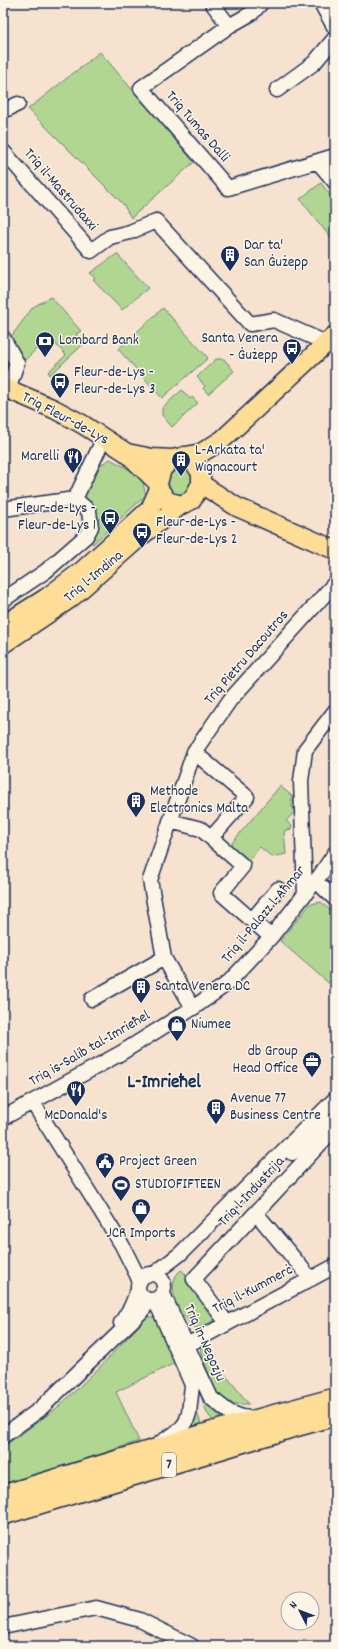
<svg xmlns="http://www.w3.org/2000/svg" width="338" height="1649" viewBox="0 0 338 1649" font-family="Dekko,sans-serif">
	<style>
		.green { fill: #b1d691; stroke: #668278 }
		.lines { fill: none; stroke-linecap: round; stroke-linejoin: round }
		.minor-casing { stroke: #1b2f5e; stroke-width: 17 }
		.major-casing { stroke: #1b2f5e; stroke-width: 21 }
		.highway-casing { stroke: #1b2f5e; stroke-width: 24 }
		.minor { stroke: #fcf5e5; stroke-width: 14 }
		.major { stroke: #fedd96; stroke-width: 18 }
		.highway { stroke: #fedd96; stroke-width: 21 }
		.labels { text-anchor: middle; dominant-baseline: central; stroke-width: 3; stroke-linejoin: round; paint-order: stroke }
		.shield { fill: #fcf5e5; stroke: #5e6a86; stroke-width: 1 }
		.shield-label { font-size: 14px; font-weight: bold; fill: #1b2f5e }
		.street-label { font-size: 15px; fill: #1b2f5e; stroke: #fcf5e5 }
		.poi-label { font-size: 15px; fill: #1b2f5e; stroke: #fcf5e5; text-anchor: start }
		.district-label { font-size: 19px; font-weight: bold; fill: #1b2f5e; stroke: #fcf5e5 }
	</style>
	<rect width="100%" height="100%" fill="#f6e2ce"/>
	<filter id="ink" filterUnits="userSpaceOnUse"><feTurbulence type="fractalNoise" baseFrequency=".025" numOctaves="2"/><feDisplacementMap in="SourceGraphic" scale="8" xChannelSelector="R" yChannelSelector="G"/><feConvolveMatrix kernelMatrix="1 2 1 2 8 2 1 2 1" color-interpolation-filters="sRGB"/></filter>
	<g filter="url(#ink)">
		<!-- green -->
		<path class="green" d="M 100,52 L 194,162 L 131,218 L 123,204 L 28,109 Z
			M 321,183 L 335,202 L 335,233 L 330,237 L 300,199 Z
			M 117,254 L 148,288 L 122,310 L 93,280 L 96,278 L 90,273 Z
			M 51,297 L 81,331 L 76,334 L 80,339 L 83,335 L 88,340 L 50,375 L 48,372 L 66,355 L 49,337 L 24,361 L 10,338 L 33,307 Z
			M 163,308 L 208,358 L 162,398 L 118,349 Z
			M 216,359 L 224,359 L 234,371 L 208,394 L 203,388 L 205,386 L 197,377 Z
			M 182,390 L 190,399 L 192,397 L 198,403 L 172,427 L 162,415 L 162,408 Z
			M 110,459 L 141,476 L 146,495 L 93,544 L 90,542 L 93,532 L 83,496 L 96,468 Z
			M165 480a14 14 0 1 1 28 0a14 14 0 1 1-28 0Z
			M 280,786 L 293,797 L 291,800 L 294,802 L 291,806 L 296,810 L 286,821 L 292,826 L 291,829 L 284,831 L 286,854 L 272,857 L 260,847 L 248,861 L 230,845 Z
			M 321,902 L 335,915 L 335,982 L 332,986 L 280,941 L 310,904 Z
			M 181,1270 L 186,1274 L 186,1282 L 215,1316 L 213,1321 C 197,1329 194,1333 185,1316 L 181,1317 C 175,1303 167,1281 181,1270 Z
			M 147,1317 L 154,1317 L 156,1319 L 175,1363 L 116,1392 L 139,1441 L 107,1452 L 6,1483 L 3,1477 L 3,1447 L 57,1408 L 100,1367 Z
			M 202,1346 L 249,1404 C 241,1404 231,1405 224,1400 C 213,1392 206,1363 200,1351 Z
			M 198,1388 L 212,1409 L 221,1417 L 213,1421 L 207,1413 Z
			M 197,1412 L 201,1424 L 189,1428 Z"/>
		<g class="lines">
			<defs>
				<path id="minor" d="M 212,3 L 229,26
					M 261,3 L 252,13 L 229,26 L 141,88 L 228,188 L 335,156
					M 321,3 L 335,28
					M 277,90 L 314,63 L 335,38
					M 3,111 L 18,104
					M 3,151 L 91,251 L 110,237 L 130,232 L 156,221 L 250,324 L 274,320 L 326,343
					M 318,162 L 335,182
					M 3,338 L 17,363 L 8,389
					M 75,499 L 104,438
					M 3,509 L 75,499
					M 3,600 L 46,571 L 86,536 L 91,527 L 89,511 L 75,499
					M 194,752 L 247,797 L 211,838
					M 170,821 L 201,829 L 243,866 L 221,893 L 271,937
					M 316,881 L 335,899
					M 305,894 L 301,781 L 305,750 L 335,711
					M 252,920 L 278,889
					M 92,999 L 164,958
					M 193,1008 L 164,958 L 150,880 L 194,752 L 230,700 L 335,583
					M 33,1103 L 122,1245 L 140,1281
					M 3,1118 L 121,1053 L 193,1008 L 228,983 L 271,937 L 321,874 L 335,853
					M 292,1153 L 330,1122
					M 256,1213 L 311,1279
					M138 1287a13 13 0 1 1 26 0a13 13 0 1 1-26 0Z
					M 154,1274 L 180,1254 L 335,1099
					M 163,1294 L 211,1398 L 229,1412 L 242,1417 L 254,1418
					M 154,1301 L 160,1311 L 192,1385 L 189,1413 L 186,1422 L 179,1431 L 160,1443
					M 121,1323 L 131,1307 L 138,1290
					M 227,1323 L 194,1279 L 335,1128
					M 187,1345 L 335,1266
					M 3,1436 L 39,1410 L 143,1310 L 148,1300
					M 3,1627 L 96,1608 L 140,1620 L 192,1646"/>
				<path id="major" d="M 3,387 L 54,409 L 82,424 L 127,453 L 158,483
					M 127,453 L 152,458 L 172,459
					M 201,484 L 237,507 L 335,550
					M 181,505 L 167,501 L 159,489 L 158,483 L 162,469 L 172,459 L 201,453 L 222,440 L 335,335
					M 3,625 L 46,598 L 83,570 L 150,509 L 159,489
					M 3,644 L 71,598 L 141,536 L 181,505 L 192,500 L 201,484 L 201,473 L 195,464 L 184,456"/>
				<path id="highway" d="M 3,1496 L 214,1432 L 335,1399
					M 3,1514 L 288,1428 L 335,1415"/>
			</defs>
			<!-- minor casing -->
			<use href="#minor" class="minor-casing"/>
			<!-- major casing -->
			<use href="#major" class="major-casing"/>
			<!-- highway casing -->
			<use href="#highway" class="highway-casing"/>
			<!-- minor -->
			<use href="#minor" class="minor"/>
			<!-- major -->
			<use href="#major" class="major"/>
			<!-- highway -->
			<use href="#highway" class="highway"/>
		</g>
	</g>
	<!-- icons -->
	<defs>
		<symbol id="building-pin" viewBox="-11 -11 22 30"><path d="M0 17L-7.5 6A9.5 9.5 0 1 1 7.5 6Z" fill="#1b2f5e" stroke="#fcf5e5"/><path d="M-4-6H4V6H1V3H-1V6H-4ZM-2.5-4.3h1.7v1.8h-1.7ZM.8-4.3h1.7v1.8H.8ZM-2.5-1h1.7V.8h-1.7ZM.8-1h1.7V.8H.8Z" fill="#fff"/></symbol>
		<symbol id="bank-pin" viewBox="-11 -11 22 30"><path d="M0 17L-7.5 6A9.5 9.5 0 1 1 7.5 6Z" fill="#1b2f5e" stroke="#fcf5e5"/><path d="M-6-4H6V4H-6ZM0-2.3a2.3 2.3 0 1 0 0 4.6a2.3 2.3 0 1 0 0-4.6Z" fill="#fff"/></symbol>
		<symbol id="bus-pin" viewBox="-11 -11 22 30"><path d="M0 17L-7.5 6A9.5 9.5 0 1 1 7.5 6Z" fill="#1b2f5e" stroke="#fcf5e5"/><path d="M-5-6H5V4H4V6H2V4H-2V6H-4V4H-5ZM-3.5-4V0h7V-4ZM-3.5 1.2v1.5H-2V1.2ZM2 1.2v1.5H3.5V1.2Z" fill="#fff"/></symbol>
		<symbol id="restaurant-pin" viewBox="-11 -11 22 30"><path d="M0 17L-7.5 6A9.5 9.5 0 1 1 7.5 6Z" fill="#1b2f5e" stroke="#fcf5e5"/><path d="M-5-6h1v4h1v-4h1v4h1v-4h1v5L-1.5 .5V6h-2V.5L-5-1ZM5-6V6H3V1.5H1.5Q1.5-4 5-6Z" fill="#fff"/></symbol>
		<symbol id="shop-pin" viewBox="-11 -11 22 30"><path d="M0 17L-7.5 6A9.5 9.5 0 1 1 7.5 6Z" fill="#1b2f5e" stroke="#fcf5e5"/><path d="M-5-2.5h2.3a2.7 3.5 0 0 1 5.4 0H5L5.5 6h-11ZM-1.5-2.5h3a1.5 2.3 0 0 0-3 0Z" fill="#fff"/></symbol>
		<symbol id="office-pin" viewBox="-11 -11 22 30"><path d="M0 17L-7.5 6A9.5 9.5 0 1 1 7.5 6Z" fill="#1b2f5e" stroke="#fcf5e5"/><path d="M-6-3h4V-5.5h4V-3h4V5H-6ZM-1-4.5V-3h2v-1.5ZM-6 0V1H6V0Z" fill="#fff"/></symbol>
		<symbol id="civic-pin" viewBox="-11 -11 22 30"><path d="M0 17L-7.5 6A9.5 9.5 0 1 1 7.5 6Z" fill="#1b2f5e" stroke="#fcf5e5"/><path d="M-.6-6.5H3V-4.5H.6V-3L4-1V1h2V6H-6V1h2V-1L-.6-3ZM-1.2 2.5V6h2.4V2.5Z" fill="#fff"/></symbol>
		<symbol id="stadium-pin" viewBox="-11 -11 22 30"><path d="M0 17L-7.5 6A9.5 9.5 0 1 1 7.5 6Z" fill="#1b2f5e" stroke="#fcf5e5"/><path d="M0-5a6.5 5 0 1 0 0 10a6.5 5 0 1 0 0-10ZM-3.5-1.8h7v3.6h-7Z" fill="#fff"/></symbol>
	</defs>
	<g fill-rule="evenodd">
		<use href="#building-pin" x="219" y="244" width="22" height="30"/>
		<use href="#bank-pin" x="34" y="330" width="22" height="30"/>
		<use href="#bus-pin" x="281" y="337" width="22" height="30"/>
		<use href="#bus-pin" x="49" y="371" width="22" height="30"/>
		<use href="#restaurant-pin" x="62" y="446" width="22" height="30"/>
		<use href="#building-pin" x="170" y="449" width="22" height="30"/>
		<use href="#bus-pin" x="99" y="507" width="22" height="30"/>
		<use href="#bus-pin" x="131" y="521" width="22" height="30"/>
		<use href="#building-pin" x="125" y="790" width="22" height="30"/>
		<use href="#building-pin" x="130" y="976" width="22" height="30"/>
		<use href="#shop-pin" x="166" y="1014" width="22" height="30"/>
		<use href="#office-pin" x="301" y="1050" width="22" height="30"/>
		<use href="#restaurant-pin" x="65" y="1079" width="22" height="30"/>
		<use href="#building-pin" x="205" y="1097" width="22" height="30"/>
		<use href="#civic-pin" x="94" y="1151" width="22" height="30"/>
		<use href="#stadium-pin" x="110" y="1174" width="22" height="30"/>
		<use href="#shop-pin" x="130" y="1197" width="22" height="30"/>
	</g>
	<g class="labels">
		<!-- shield labels -->
		<rect class="shield" x="162" y="1453" width="14" height="24" rx="3"/>
		<g class="shield-label">
			<text x="169" y="1465">7</text>
		</g>
		<!-- street labels -->
		<g class="street-label">
			<text transform="translate(197 127) rotate(49)">Triq Tumas Dalli</text>
			<text transform="translate(60 190) rotate(49)">Triq il-Mastrudaxxi</text>
			<text transform="translate(65 419) rotate(28)">Triq Fleur-de-Lys</text>
			<text transform="translate(94 577) rotate(-40)">Triq l-Imdina</text>
			<text transform="translate(247 658) rotate(-49)">Triq Pietru Dacoutros</text>
			<text transform="translate(264 915) rotate(-50)">Triq il-Palazz l-Aħmar</text>
			<text transform="translate(90 1049) rotate(-30)">Triq is-Salib tal-Imrieħel</text>
			<text transform="translate(252 1192) rotate(-47)">Triq l-Industrija</text>
			<text transform="translate(253 1290) rotate(-28)">Triq il-Kummerċ</text>
			<text transform="translate(204 1343) rotate(66)">Triq in-Negozju</text>
		</g>
		<!-- poi labels -->
		<g class="poi-label">
			<text x="244" y="246">Dar ta'<tspan x="244" dy="17">San Ġużepp</tspan></text>
			<text x="278" y="339" text-anchor="end">Santa Venera<tspan x="278" dy="17">- Ġużepp</tspan></text>
			<text x="59" y="341">Lombard Bank</text>
			<text x="74" y="373">Fleur-de-Lys -<tspan x="74" dy="17">Fleur-de-Lys 3</tspan></text>
			<text x="195" y="451">L-Arkata ta'<tspan x="195" dy="17">Wignacourt</tspan></text>
			<text x="59" y="457" text-anchor="end">Marelli</text>
			<text x="96" y="509" text-anchor="end">Fleur-de-Lys -<tspan x="96" dy="17">Fleur-de-Lys 1</tspan></text>
			<text x="156" y="523">Fleur-de-Lys -<tspan x="156" dy="17">Fleur-de-Lys 2</tspan></text>
			<text x="150" y="792">Methode<tspan x="150" dy="17">Electronics Malta</tspan></text>
			<text x="155" y="987">Santa Venera DC</text>
			<text x="191" y="1025">Niumee</text>
			<text x="298" y="1052" text-anchor="end">db Group<tspan x="298" dy="17">Head Office</tspan></text>
			<text x="230" y="1099">Avenue 77<tspan x="230" dy="17">Business Centre</tspan></text>
			<text x="76" y="1116" text-anchor="middle">McDonald's</text>
			<text x="119" y="1162">Project Green</text>
			<text x="135" y="1185">STUDIOFIFTEEN</text>
			<text x="141" y="1234" text-anchor="middle">JCR Imports</text>
		</g>
		<!-- district labels -->
		<g class="district-label">
			<text x="164" y="1083">L-Imrieħel</text>
		</g>
	</g>
	<!-- margin -->
	<rect width="338" height="1649" fill="none" stroke="#fcf5e5" stroke-width="16"/>
	<rect x="8" y="8" width="322" height="1633" fill="none" stroke="#1b2f5e" stroke-width="1.5" filter="url(#ink)"/>
	<!-- north arrow -->
	<g transform="translate(300 1611) rotate(312)"><circle r="19" fill="#fcf5e5" stroke="#a2a6af"/>
	<path d="M0-3L7 15L0 10L-7 15Z" fill="#1b2f5e"/>
	<text y="-6" font-size="11" font-weight="bold" text-anchor="middle" fill="#1b2f5e">N</text>
	</g>
</svg>
